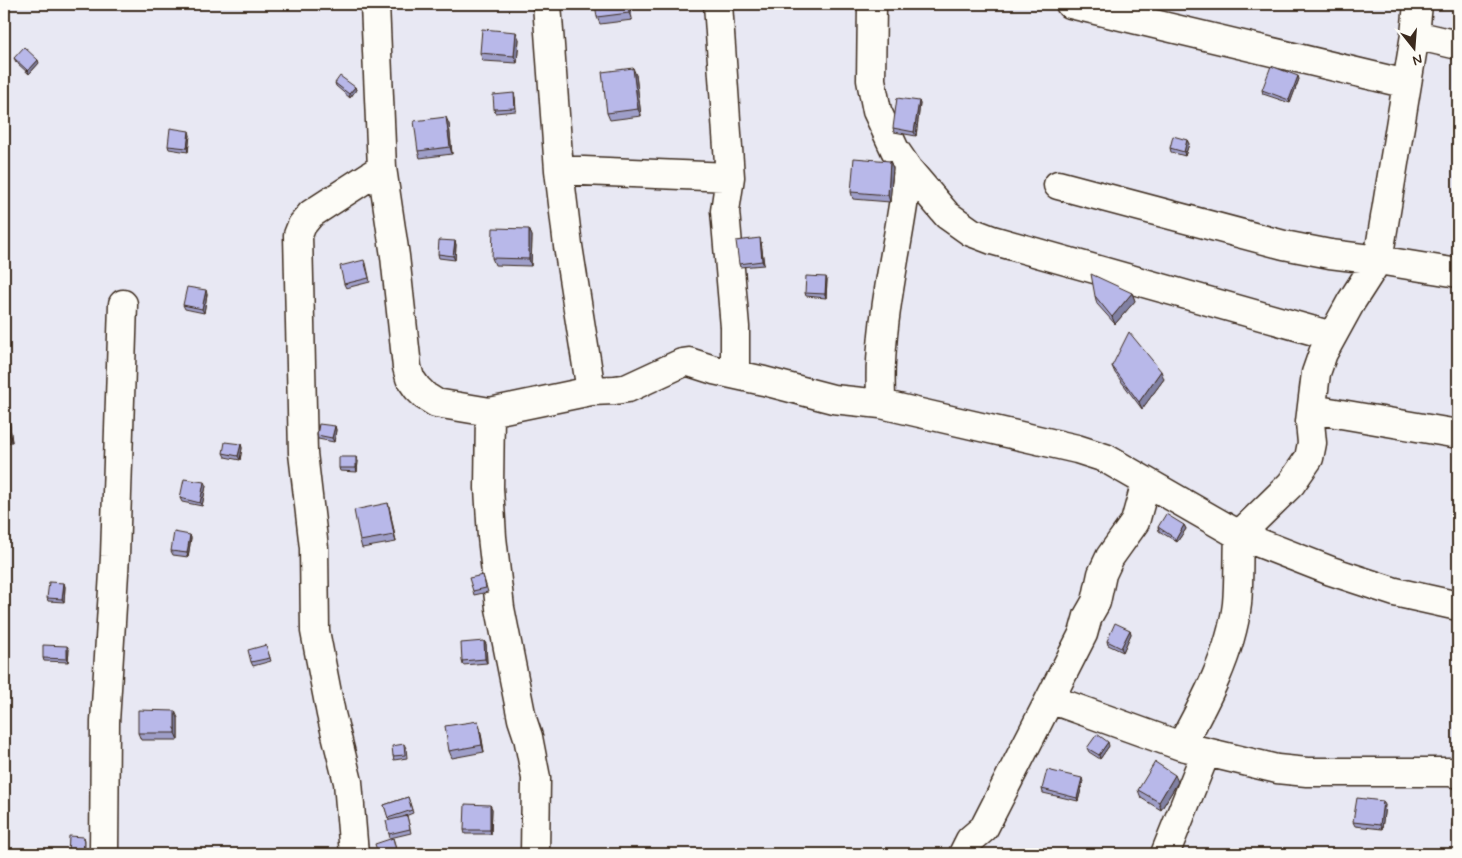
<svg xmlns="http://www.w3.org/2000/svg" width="1462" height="858" viewBox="0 0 1462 858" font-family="Mynerve,sans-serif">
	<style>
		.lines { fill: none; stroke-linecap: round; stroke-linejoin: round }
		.minor-casing { stroke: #3b2a1e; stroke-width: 31 }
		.minor { stroke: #fdfcf7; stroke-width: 28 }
		.wall { fill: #9e9ec8; stroke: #3b2a1e }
		.shaded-wall { fill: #8181a3; stroke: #3b2a1e }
		.building { fill: #b8b8e9; stroke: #3b2a1e }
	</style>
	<rect width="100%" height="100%" fill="#e8e8f3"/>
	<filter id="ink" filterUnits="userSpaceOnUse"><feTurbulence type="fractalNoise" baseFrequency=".02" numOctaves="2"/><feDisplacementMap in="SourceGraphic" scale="10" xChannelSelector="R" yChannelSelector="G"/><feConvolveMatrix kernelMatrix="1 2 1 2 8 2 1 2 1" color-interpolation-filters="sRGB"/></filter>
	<g filter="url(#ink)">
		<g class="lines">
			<defs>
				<path id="minor" d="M 375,4 L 382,168 L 395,256 L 407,367 L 410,378 L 417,388 L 425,396 L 436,403 L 490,412 L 591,391 L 615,390 L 628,388 L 682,363 L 689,362 L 714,370 L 764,381 L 833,399 L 881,404 L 1077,449 L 1105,458 L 1239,535 L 1331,571 L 1395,592 L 1458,606
					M 547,4 L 559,170 L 568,246 L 591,391
					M 872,4 L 871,80 L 877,111 L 895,150 L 908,169 L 947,215 L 971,232 L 992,240 L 1332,336
					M 1070,4 L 1407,84
					M 1415,35 L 1458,45
					M 559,170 L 730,177 L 718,4
					M 730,177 L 725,211 L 735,327 L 735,374
					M 1058,185 L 1284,245 L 1330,254 L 1378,260 L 1458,273
					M 881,404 C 881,390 880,376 881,362 C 884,297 901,233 908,169
					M 1312,409 L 1458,434
					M 490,412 L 489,488 L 492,537 L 500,608 L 522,719 L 528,737 L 536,778 L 535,854
					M 1050,699 L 1181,746 L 1277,769 L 1307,772 L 1450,772 L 1458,774
					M 1181,746 C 1205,702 1231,654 1237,604 C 1239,581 1238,557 1239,535 L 1291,484 L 1309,458 L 1312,443 L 1310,422 L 1316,373 L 1323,353 L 1351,302 L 1378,260 L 1415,35 L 1418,4
					M 104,854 L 105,722 L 115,556 L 123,304
					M 354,854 L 348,782 L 331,714 L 315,631 L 314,548 L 303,453 L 298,235 L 302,225 L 311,214 L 382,168
					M 963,854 L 970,840 L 984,828 L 1083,634 L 1088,616 L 1096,602 L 1102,574 L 1110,557 L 1135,522 L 1146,482
					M 1165,854 L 1206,752"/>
			</defs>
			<!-- minor casing -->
			<use href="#minor" class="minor-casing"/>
			<!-- minor -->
			<use href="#minor" class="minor"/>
		</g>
		<!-- wall -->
		<path class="wall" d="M 630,4 L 632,20 L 600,24 L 597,17 Z
			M 519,39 L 517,63 L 483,61 L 480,53 Z
			M 14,58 L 39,63 L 29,74 L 16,62 Z
			M 636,75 L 641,116 L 610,120 L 607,113 Z
			M 1299,79 L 1290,103 L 1263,94 L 1262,90 Z
			M 335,83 L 355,87 L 356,90 L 350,98 L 336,86 Z
			M 515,97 L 516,111 L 495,113 L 494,109 Z
			M 919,101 L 920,104 L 916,136 L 894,132 L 893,128 Z
			M 449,124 L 452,154 L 420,158 L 418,151 Z
			M 190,135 L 188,152 L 169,149 L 168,146 Z
			M 1187,140 L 1189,144 L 1185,156 L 1171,152 L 1170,148 Z
			M 890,161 L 893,168 L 890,202 L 853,199 L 851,192 Z
			M 529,229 L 532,236 L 531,266 L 495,265 L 492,258 Z
			M 455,241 L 456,245 L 455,260 L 439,258 L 438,254 Z
			M 761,242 L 764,265 L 740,267 L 739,264 Z
			M 366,263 L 370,282 L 346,288 L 344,284 Z
			M 827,280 L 826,298 L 806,296 L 805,293 Z
			M 1132,293 L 1135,301 L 1115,324 L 1097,304 L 1095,296 Z
			M 207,294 L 204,313 L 185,309 L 183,305 Z
			M 1112,366 L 1164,379 L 1142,409 L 1115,373 Z
			M 4,396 L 7,403 L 12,442 L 4,443 Z
			M 335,426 L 336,430 L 334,442 L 318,439 L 317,435 Z
			M 241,444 L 242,448 L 240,460 L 225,457 L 223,453 Z
			M 358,461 L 357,472 L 340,471 L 339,468 Z
			M 206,486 L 202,506 L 182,502 L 180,498 Z
			M 388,503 L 390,511 L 396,542 L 362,548 L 360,541 Z
			M 1184,525 L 1186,529 L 1177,542 L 1159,531 L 1158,527 Z
			M 190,535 L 191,538 L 188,557 L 173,555 L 171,551 Z
			M 483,575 L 488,592 L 474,595 L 473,591 Z
			M 64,583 L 65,587 L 64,602 L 48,601 L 47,598 Z
			M 1130,630 L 1131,634 L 1123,652 L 1108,645 L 1107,641 Z
			M 484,641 L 486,644 L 487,663 L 463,665 L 462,661 Z
			M 69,649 L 68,662 L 44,661 L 43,658 Z
			M 267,649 L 271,661 L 253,666 L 251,662 Z
			M 178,718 L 178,740 L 141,740 L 138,733 Z
			M 480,728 L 484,752 L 452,758 L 449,751 Z
			M 404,744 L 406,748 L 407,758 L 394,760 L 393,756 Z
			M 1109,746 L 1100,759 L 1089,752 L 1087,748 Z
			M 1083,782 L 1078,801 L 1043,793 L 1042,789 Z
			M 1178,782 L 1161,810 L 1141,798 L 1138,790 Z
			M 1458,784 L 1458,831 L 1454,830 L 1452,826 Z
			M 408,797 L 413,813 L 403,817 L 407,816 L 411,833 L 390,838 L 389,834 L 389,820 L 384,805 Z
			M 490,805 L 492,809 L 491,834 L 465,834 L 464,830 Z
			M 1385,805 L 1382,829 L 1355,826 L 1353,822 Z
			M 393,838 L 398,854 L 378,854 Z"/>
		<!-- shaded-wall -->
		<path class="shaded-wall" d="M 628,4 L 630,4 L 632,20 L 629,13 Z
			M 516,32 L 519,39 L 517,63 L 514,56 Z
			M 38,60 L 39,63 L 29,74 L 28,71 Z
			M 633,68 L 636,75 L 641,116 L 638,109 Z
			M 1298,76 L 1299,79 L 1290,103 L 1289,100 Z
			M 355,87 L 356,90 L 350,98 L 349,94 Z
			M 514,93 L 515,97 L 516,111 L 515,108 Z
			M 919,101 L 920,104 L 916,136 L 914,132 Z
			M 446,117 L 449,124 L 452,154 L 450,147 Z
			M 189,131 L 190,135 L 188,152 L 187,148 Z
			M 1187,140 L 1189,144 L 1185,156 L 1184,152 Z
			M 890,161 L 893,168 L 890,202 L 888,195 Z
			M 529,229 L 532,236 L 531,266 L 529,259 Z
			M 760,238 L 761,242 L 764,265 L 762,261 Z
			M 455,241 L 456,245 L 455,260 L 453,256 Z
			M 826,277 L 827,280 L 826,298 L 825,294 Z
			M 206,290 L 207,294 L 204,313 L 202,309 Z
			M 1132,293 L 1135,301 L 1115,324 L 1112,317 Z
			M 1161,371 L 1164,379 L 1142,409 L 1139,402 Z
			M 4,396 L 7,403 L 12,442 L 9,434 Z
			M 335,426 L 336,430 L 334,442 L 332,438 Z
			M 241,444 L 242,448 L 240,460 L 238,456 Z
			M 356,457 L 358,461 L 357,472 L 356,468 Z
			M 204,482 L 206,486 L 202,506 L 200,503 Z
			M 388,503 L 390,511 L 396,542 L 394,535 Z
			M 1184,525 L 1186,529 L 1177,542 L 1176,539 Z
			M 190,535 L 191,538 L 188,557 L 187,553 Z
			M 5,566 L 6,570 L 4,587 L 4,577 Z
			M 64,583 L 65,587 L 64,602 L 62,599 Z
			M 1130,630 L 1131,634 L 1123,652 L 1121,648 Z
			M 484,641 L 486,644 L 487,663 L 485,659 Z
			M 67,646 L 69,649 L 68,662 L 67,659 Z
			M 175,711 L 178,718 L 178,740 L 175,733 Z
			M 478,721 L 480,728 L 484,752 L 482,745 Z
			M 1108,742 L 1109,746 L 1100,759 L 1099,755 Z
			M 1175,775 L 1178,782 L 1161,810 L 1159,802 Z
			M 1082,778 L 1083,782 L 1078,801 L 1077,798 Z
			M 1383,801 L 1385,805 L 1382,829 L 1380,825 Z
			M 490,805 L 492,809 L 491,834 L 490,830 Z
			M 84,837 L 85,840 L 85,854 L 83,854 Z
			M 4,843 L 5,846 L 5,854 L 4,854 Z"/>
		<!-- building -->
		<path class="building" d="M 595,4 L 628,4 L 629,13 L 597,17 Z
			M 482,29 L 516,32 L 514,56 L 480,53 Z
			M 24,47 L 38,60 L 28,71 L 14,58 Z
			M 1271,66 L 1298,76 L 1289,100 L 1262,90 Z
			M 633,68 L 638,109 L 607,113 L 602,72 Z
			M 340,76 L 355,87 L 349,94 L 335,83 Z
			M 514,93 L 515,108 L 494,109 L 493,95 Z
			M 897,98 L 919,101 L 914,132 L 893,128 Z
			M 446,117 L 450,147 L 418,151 L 414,121 Z
			M 170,128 L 189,131 L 187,148 L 168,146 Z
			M 1173,136 L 1187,140 L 1184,152 L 1170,148 Z
			M 854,158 L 890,161 L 888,195 L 851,192 Z
			M 493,228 L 529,229 L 529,259 L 492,258 Z
			M 760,238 L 762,261 L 739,264 L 736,241 Z
			M 439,240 L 455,241 L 453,256 L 438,254 Z
			M 364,260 L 369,278 L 344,284 L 340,266 Z
			M 1091,274 L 1132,293 L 1112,317 L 1095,296 Z
			M 806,276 L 826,277 L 825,294 L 805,293 Z
			M 187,287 L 206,290 L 202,309 L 183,305 Z
			M 1129,332 L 1161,371 L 1139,402 L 1112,366 Z
			M 4,396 L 9,434 L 4,435 Z
			M 319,424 L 335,426 L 332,438 L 317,435 Z
			M 225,442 L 241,444 L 238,456 L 223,453 Z
			M 339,457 L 356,457 L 356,468 L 339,468 Z
			M 184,479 L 204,482 L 200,503 L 180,498 Z
			M 388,503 L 394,535 L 360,541 L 354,510 Z
			M 1166,514 L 1184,525 L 1176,539 L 1158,527 Z
			M 174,532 L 190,535 L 187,553 L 171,551 Z
			M 483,575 L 486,588 L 473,591 L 469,578 Z
			M 49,582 L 64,583 L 62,599 L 47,598 Z
			M 1115,623 L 1130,630 L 1121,648 L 1107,641 Z
			M 484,641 L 485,659 L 462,661 L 461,643 Z
			M 43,645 L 67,646 L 67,659 L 43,658 Z
			M 266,645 L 270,658 L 251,662 L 248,650 Z
			M 138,710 L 175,711 L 175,733 L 138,733 Z
			M 478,721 L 482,745 L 449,751 L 445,726 Z
			M 1097,734 L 1108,742 L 1099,755 L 1087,748 Z
			M 404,744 L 405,755 L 393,756 L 392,746 Z
			M 1155,762 L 1175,775 L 1159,802 L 1138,790 Z
			M 1047,770 L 1082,778 L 1077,798 L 1042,789 Z
			M 1458,784 L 1458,827 L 1452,826 Z
			M 408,797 L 412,810 L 388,818 L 384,805 Z
			M 1357,798 L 1383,801 L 1380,825 L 1353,822 Z
			M 465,804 L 490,805 L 490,830 L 464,830 Z
			M 407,816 L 410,829 L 389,834 L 386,821 Z
			M 69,836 L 84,837 L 83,854 L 68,854 Z
			M 393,838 L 396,850 L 384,854 L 378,854 L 375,844 Z
			M 1139,852 L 1147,854 L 1138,854 Z
			M 1201,853 L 1201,854 L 1190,854 Z"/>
	</g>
	<!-- margin -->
	<rect width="1462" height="858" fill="none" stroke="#fdfcf7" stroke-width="20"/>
	<rect x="10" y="10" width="1442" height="838" fill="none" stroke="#3b2a1e" stroke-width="2" filter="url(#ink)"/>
	<!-- north arrow -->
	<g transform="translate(1414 48) rotate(163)" stroke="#fdfcf7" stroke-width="4" paint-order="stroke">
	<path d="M0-4L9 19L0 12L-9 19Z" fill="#3b2a1e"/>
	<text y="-8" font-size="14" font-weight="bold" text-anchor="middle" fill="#3b2a1e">N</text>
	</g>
</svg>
